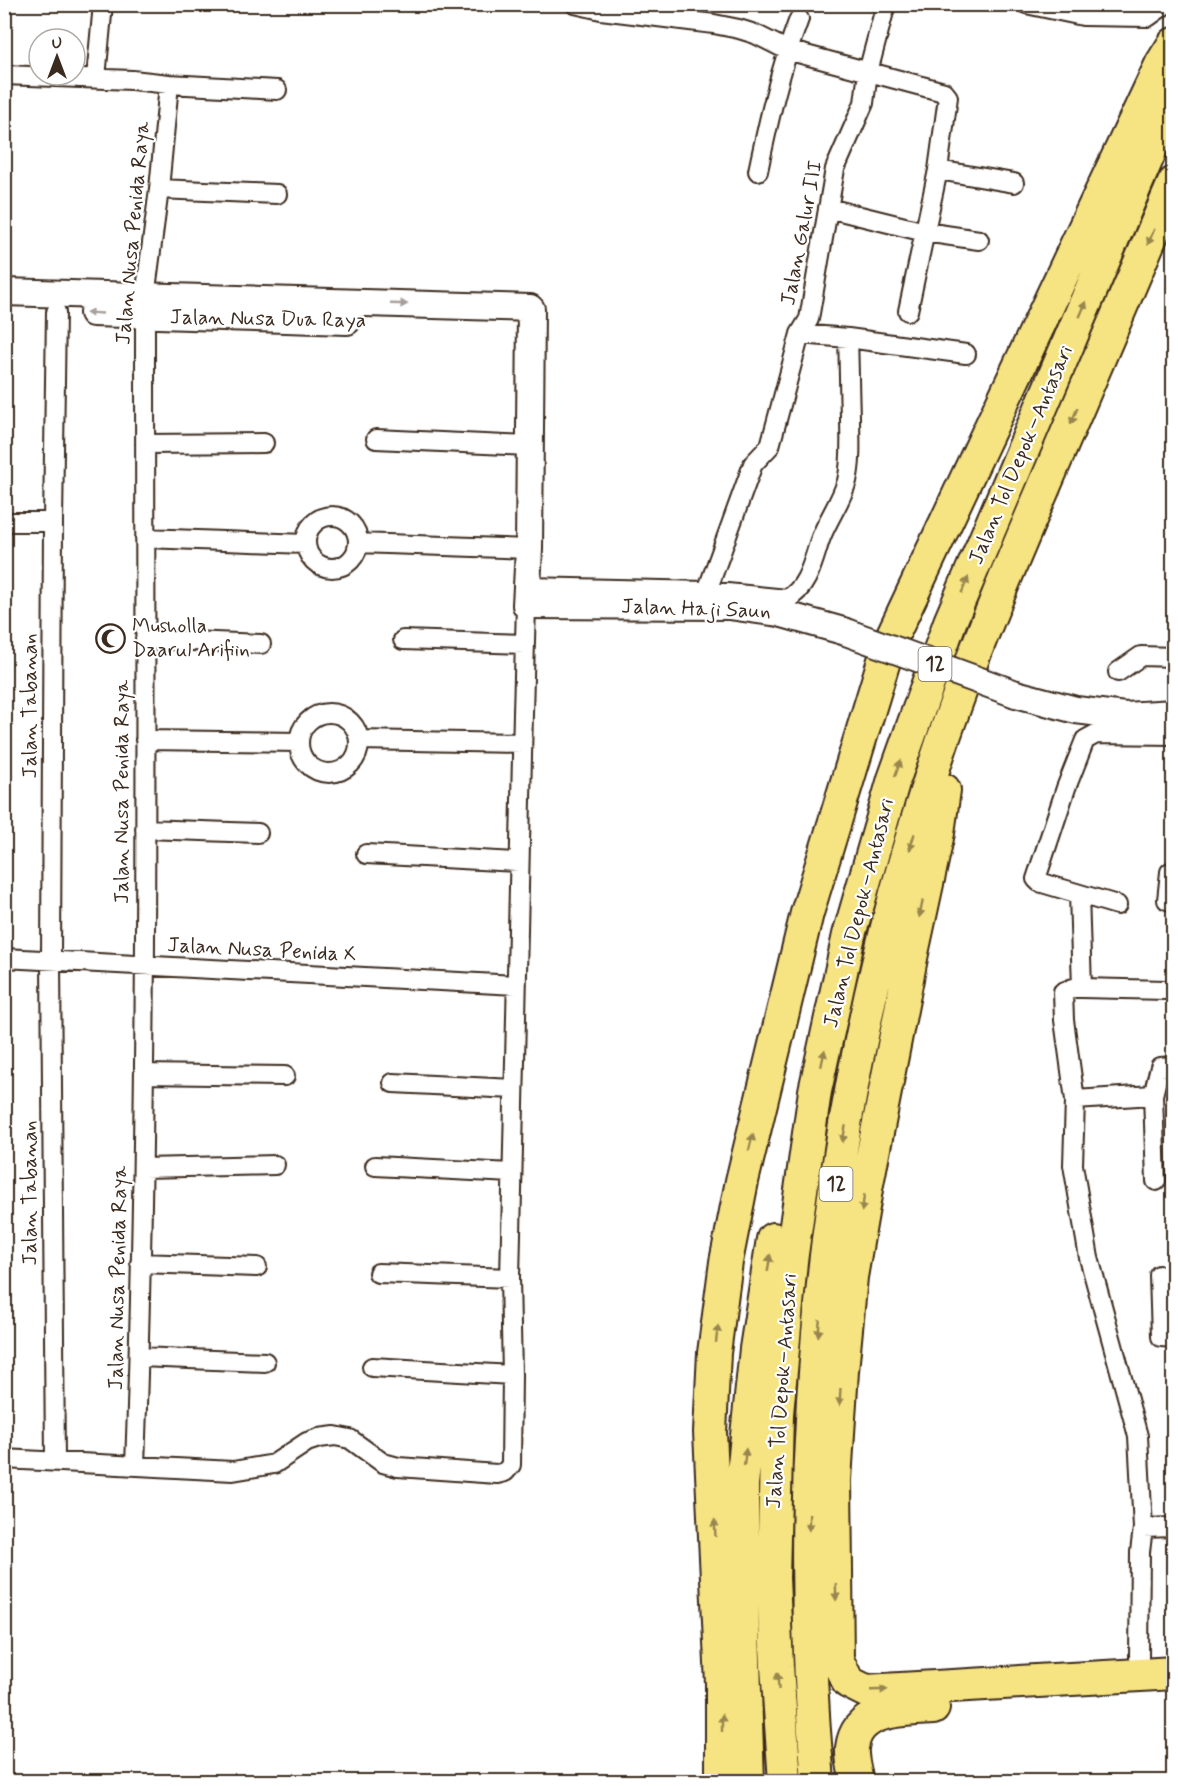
<svg xmlns="http://www.w3.org/2000/svg" width="1178" height="1786" viewBox="0 0 1178 1786" font-family="Mynerve,sans-serif">
	<style>
		.lines { fill: none; stroke-linecap: round; stroke-linejoin: round }
		.street-casing { stroke: #3b2a1e; stroke-width: 22 }
		.secondary-casing { stroke: #3b2a1e; stroke-width: 30 }
		.highway-casing { stroke: #3b2a1e; stroke-width: 36 }
		.street { stroke: #fff; stroke-width: 18 }
		.secondary { stroke: #fff; stroke-width: 26 }
		.highway { stroke: #f6e381; stroke-width: 32 }
		.secondary-bridge-casing { stroke: #3b2a1e; stroke-width: 30; stroke-linecap: butt }
		.secondary-bridge { stroke: #fff; stroke-width: 26 }
		.oneway { fill: #988650 }
		.oneway2 { fill: #a79f9a }
		.labels { text-anchor: middle; dominant-baseline: central; stroke-width: 4.5; stroke-linejoin: round; paint-order: stroke }
		.shield { fill: #fff; stroke: #766a62; stroke-width: 1.5 }
		.shield-label { font-size: 20px; font-weight: bold; fill: #3b2a1e }
		.street-label { font-size: 21px; fill: #3b2a1e; stroke: #fff }
		.poi-label { font-size: 21px; fill: #3b2a1e; stroke: #fff; text-anchor: start }
	</style>
	<rect width="100%" height="100%" fill="#fff"/>
	<filter id="ink" filterUnits="userSpaceOnUse"><feTurbulence type="fractalNoise" baseFrequency=".0167" numOctaves="2"/><feDisplacementMap in="SourceGraphic" scale="12" xChannelSelector="R" yChannelSelector="G"/><feConvolveMatrix kernelMatrix="1 2 1 2 8 2 1 2 1" color-interpolation-filters="sRGB"/></filter>
	<g filter="url(#ink)">
		<g class="lines">
			<defs>
				<path id="street" d="M 575,4 L 601,10 L 714,24 L 739,29 L 755,34 L 787,50 L 944,92 L 948,97 L 938,170
					M 1026,4 L 1083,16 L 1148,17 L 1166,4
					M 4,75 L 132,80 L 169,84 L 277,90
					M 96,78 L 103,4
					M 758,171 C 769,119 780,69 799,19
					M 159,189 L 277,194
					M 828,208 L 925,232 L 979,240
					M 908,311 L 938,170 L 1014,183
					M 800,334 L 848,338 L 966,354
					M 376,439 L 529,446
					M 145,444 L 264,443
					M306 542a26 26 0 1 1 52 0a26 26 0 1 1-52 0Z
					M 4,522 L 53,522
					M 145,538 L 305,544
					M 358,543 L 529,549
					M 527,587 L 707,591 L 787,599 C 808,588 813,561 820,540 C 827,520 841,502 847,481 C 852,460 850,438 850,416 C 849,390 849,364 848,338
					M 707,591 L 753,464 L 770,446 L 800,334 L 809,319 L 835,169 L 864,103 L 868,72 L 886,4
					M 145,639 L 261,644
					M 403,640 L 525,644
					M 1118,672 L 1141,656 L 1174,657
					M299 743a30 30 0 1 1 60 0a30 30 0 1 1-60 0Z
					M 145,740 L 299,742
					M 359,740 L 522,743
					M 145,829 L 258,833
					M 366,854 L 519,862
					M 1170,872 L 1167,900 L 1174,902
					M 1079,894 L 1082,988 L 1166,990
					M 1117,905 L 1039,882 L 1036,879 L 1066,788 L 1085,740 L 1096,734 L 1174,735
					M 4,958 L 516,985
					M 144,1074 L 285,1076
					M 393,1083 L 514,1089
					M 1153,1095 L 1075,1100 L 1073,1165 L 1089,1258 L 1138,1436 L 1143,1528 L 1174,1527
					M 1075,1100 L 1064,1020 L 1063,992 L 1073,988 L 1082,988
					M 375,1166 L 512,1173
					M 143,1168 L 275,1165
					M 1156,1181 L 1153,1095 L 1160,1067 L 1174,1066
					M 140,1263 L 257,1267
					M 378,1273 L 510,1278
					M 1159,1275 L 1161,1337 L 1174,1338
					M 139,1357 L 265,1362
					M 372,1367 L 512,1375
					M 4,1459 L 233,1471 L 274,1464 L 307,1442 L 319,1438 L 335,1436 L 350,1439 L 383,1463 L 398,1467 L 497,1474 L 505,1472 L 511,1465 L 512,1375 L 510,1278 L 523,713 L 526,605
					M 55,1461 L 51,961 L 53,522 L 56,312
					M 135,1466 C 149,1083 145,699 145,316 L 147,282 L 159,189 L 169,84
					M 1139,1658 L 1140,1552 L 1143,1528"/>
				<path id="secondary" d="M 4,292 L 530,308 L 531,309 L 529,549 L 526,605 L 729,606 L 779,613 L 843,631
					M 93,313 L 347,321
					M 1016,694 L 1076,710 L 1125,716 L 1174,713"/>
				<path id="highway" d="M 944,790 L 938,833 L 912,953 L 867,1184 L 851,1277 L 842,1371 L 835,1480 L 837,1660 L 848,1682 L 866,1691 L 1174,1673
					M 722,1782 L 722,1684 L 710,1432 L 714,1353 L 726,1262 L 742,1181 L 807,913 L 890,641 L 1162,63 L 1174,44
					M 748,1782 L 742,1599 L 742,1484 L 756,1349 L 773,1239
					M 785,1782 L 777,1666 L 773,1578 L 777,1414 L 791,1261 L 815,1091 L 849,935 L 894,779 L 950,622 L 1174,95
					M 818,1782 C 786,1421 832,1047 955,706 C 985,623 1021,541 1056,459 C 1095,367 1134,275 1174,183
					M 857,1782 C 855,1771 851,1759 852,1748 C 857,1708 902,1710 933,1708"/>
			</defs>
			<!-- street casing -->
			<use href="#street" class="street-casing"/>
			<!-- secondary casing -->
			<use href="#secondary" class="secondary-casing"/>
			<!-- highway casing -->
			<use href="#highway" class="highway-casing"/>
			<!-- street -->
			<use href="#street" class="street"/>
			<!-- secondary -->
			<use href="#secondary" class="secondary"/>
			<!-- highway -->
			<use href="#highway" class="highway"/>
			<defs>
				<path id="secondary-bridge" d="M 843,631 L 1016,694"/>
			</defs>
			<!-- secondary-bridge casing -->
			<use href="#secondary-bridge" class="secondary-bridge-casing"/>
			<!-- secondary-bridge -->
			<use href="#secondary-bridge" class="secondary-bridge"/>
		</g>
		<!-- one-way arrows -->
		<defs><path id="oneway-solid" d="M-6-.8H1V-3.2L6.5 0L1 3.2V.8H-6Z" transform="scale(1.5)"/></defs>
		<g class="oneway">
			<use href="#oneway-solid" transform="translate(1151 237) rotate(113)"/>
			<use href="#oneway-solid" transform="translate(1083 309) rotate(-67)"/>
			<use href="#oneway-solid" transform="translate(1074 416) rotate(113)"/>
			<use href="#oneway-solid" transform="translate(965 585) rotate(-67)"/>
			<use href="#oneway-solid" transform="translate(898 768) rotate(-70)"/>
			<use href="#oneway-solid" transform="translate(912 842) rotate(106)"/>
			<use href="#oneway-solid" transform="translate(921 909) rotate(102)"/>
			<use href="#oneway-solid" transform="translate(823 1058) rotate(-78)"/>
			<use href="#oneway-solid" transform="translate(844 1134) rotate(101)"/>
			<use href="#oneway-solid" transform="translate(751 1142) rotate(-76)"/>
			<use href="#oneway-solid" transform="translate(863 1203) rotate(99)"/>
			<use href="#oneway-solid" transform="translate(769 1263) rotate(-81)"/>
			<use href="#oneway-solid" transform="translate(819 1328) rotate(95)"/>
			<use href="#oneway-solid" transform="translate(717 1334) rotate(-83)"/>
			<use href="#oneway-solid" transform="translate(840 1397) rotate(93)"/>
			<use href="#oneway-solid" transform="translate(745 1457) rotate(-84)"/>
			<use href="#oneway-solid" transform="translate(809 1522) rotate(91)"/>
			<use href="#oneway-solid" transform="translate(715 1528) rotate(-93)"/>
			<use href="#oneway-solid" transform="translate(836 1592) rotate(89)"/>
			<use href="#oneway-solid" transform="translate(778 1681) rotate(-94)"/>
			<use href="#oneway-solid" transform="translate(879 1690) rotate(-2)"/>
			<use href="#oneway-solid" transform="translate(722 1723) rotate(-90)"/>
		</g>
		<g class="oneway2">
			<use href="#oneway-solid" transform="translate(399 304) rotate(2)"/>
			<use href="#oneway-solid" transform="translate(94 313) rotate(-177)"/>
		</g>
	</g>
	<!-- icons -->
	<defs>
		<symbol id="mosque-ring" viewBox="-11 -11 22 22"><circle r="9.5" fill="#fff" stroke="#3b2a1e" stroke-width="1.5"/><path d="M3.5-4.9A6 6 0 1 0 3.5 4.9A5 5 0 1 1 3.5-4.9Z" fill="#3b2a1e"/></symbol>
	</defs>
	<g fill-rule="evenodd">
		<use href="#mosque-ring" x="94" y="622" width="33" height="33"/>
	</g>
	<g class="labels">
		<!-- shield labels -->
		<g class="shield">
			<rect x="918.5" y="647" width="33" height="34" rx="4.5"/>
			<rect x="819.5" y="1167" width="33" height="34" rx="4.5"/>
		</g>
		<g class="shield-label">
			<text x="935" y="664">12</text>
			<text x="836" y="1184">12</text>
		</g>
		<!-- street labels -->
		<g class="street-label">
			<text transform="translate(133 233) rotate(-85)">Jalan Nusa Penida Raya</text>
			<text transform="translate(802 233) rotate(-79)">Jalan Galur III</text>
			<text transform="translate(268 319) rotate(1)">Jalan Nusa Dua Raya</text>
			<text transform="translate(1021 455) rotate(-67)">Jalan Tol Depok–Antasari</text>
			<text transform="translate(696 609) rotate(2)">Jalan Haji Saun</text>
			<text transform="translate(30 706) rotate(-90)">Jalan Tabanan</text>
			<text transform="translate(122 792) rotate(-90)">Jalan Nusa Penida Raya</text>
			<text transform="translate(859 913) rotate(-76)">Jalan Tol Depok–Antasari</text>
			<text transform="translate(262 950) rotate(3)">Jalan Nusa Penida X</text>
			<text transform="translate(30 1193) rotate(-90)">Jalan Tabanan</text>
			<text transform="translate(118 1278) rotate(-89)">Jalan Nusa Penida Raya</text>
			<text transform="translate(782 1391) rotate(-86)">Jalan Tol Depok–Antasari</text>
		</g>
		<!-- poi labels -->
		<g class="poi-label">
			<text x="132" y="626">Musholla<tspan x="132" dy="24">Daarul Arifiin</tspan></text>
		</g>
	</g>
	<!-- margin -->
	<rect width="1178" height="1786" fill="none" stroke="#fff" stroke-width="24"/>
	<rect x="12" y="12" width="1154" height="1762" fill="none" stroke="#3b2a1e" stroke-width="2" filter="url(#ink)"/>
	<!-- north arrow -->
	<g transform="translate(57 57)"><circle r="28" fill="#ffffff" stroke="#b1aaa5" stroke-width="1.5"/>
	<path d="M0-4.5L10 22L0 15L-10 22Z" fill="#3b2a1e"/>
	<text y="-9" font-size="16" font-weight="bold" text-anchor="middle" fill="#3b2a1e">U</text>
	</g>
</svg>
